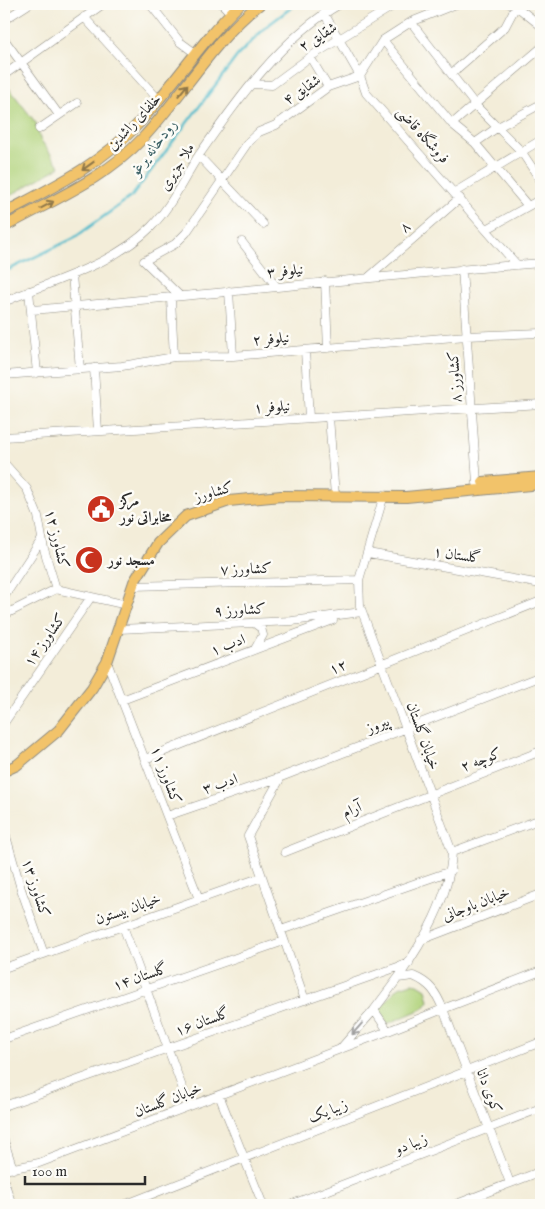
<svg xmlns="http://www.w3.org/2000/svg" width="545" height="1209" viewBox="0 0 545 1209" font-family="'IM FELL English',Amiri,serif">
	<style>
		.green { fill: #b1d37b; stroke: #6e7f53 }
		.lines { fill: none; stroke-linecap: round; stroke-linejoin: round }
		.stream { stroke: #51bccc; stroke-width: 2.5 }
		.minor-casing { stroke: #8f8c82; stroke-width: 9 }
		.major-casing { stroke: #8f8c82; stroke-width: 12 }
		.minor { stroke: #fff; stroke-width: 8 }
		.major { stroke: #f2c36a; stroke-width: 10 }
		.oneway { stroke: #8e774a }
		.oneway2 { stroke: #a0a0a0 }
		.labels { text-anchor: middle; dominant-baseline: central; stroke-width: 5; stroke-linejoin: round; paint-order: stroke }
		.street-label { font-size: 15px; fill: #2b2b2b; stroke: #fdfcf7 }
		.poi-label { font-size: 15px; font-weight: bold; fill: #2b2b2b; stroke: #fdfcf7; text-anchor: start }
		.water-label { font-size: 16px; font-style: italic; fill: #385e63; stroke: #fdfcf7 }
	</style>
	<rect width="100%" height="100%" fill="#fdfcf7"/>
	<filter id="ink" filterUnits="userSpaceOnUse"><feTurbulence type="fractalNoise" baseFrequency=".02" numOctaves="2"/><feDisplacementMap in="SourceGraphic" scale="10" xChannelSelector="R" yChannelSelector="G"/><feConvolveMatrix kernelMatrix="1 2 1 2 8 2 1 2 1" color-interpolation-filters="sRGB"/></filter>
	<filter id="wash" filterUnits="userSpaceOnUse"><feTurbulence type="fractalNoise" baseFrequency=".0096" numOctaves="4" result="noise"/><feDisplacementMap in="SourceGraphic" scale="20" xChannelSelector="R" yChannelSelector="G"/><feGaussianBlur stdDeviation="1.12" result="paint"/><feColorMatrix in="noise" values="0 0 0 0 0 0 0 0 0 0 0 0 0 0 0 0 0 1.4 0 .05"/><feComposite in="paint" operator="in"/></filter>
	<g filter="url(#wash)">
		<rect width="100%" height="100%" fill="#f3edd9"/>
		<!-- green -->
		<path class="green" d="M 5,83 L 36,123 L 40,139 L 60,167 L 4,199 Z
			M 412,983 L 418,984 L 426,989 L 429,1001 L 424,1008 L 387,1024 L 379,1009 L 399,987 Z"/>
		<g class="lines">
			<!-- stream -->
			<path class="stream" d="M 4,272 L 74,238 L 132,196 L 238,55 L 267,26 L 296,4"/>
		</g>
	</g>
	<g filter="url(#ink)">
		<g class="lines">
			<defs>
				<path id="minor" d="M 150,4 L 180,42 L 195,53
					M 222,4 L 231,13
					M 510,4 L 516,6 L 541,26
					M 324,13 L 360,76 L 366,93 L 517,265
					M 84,17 L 158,99
					M 4,20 L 29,4
					M 411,22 L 476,106 L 521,151 L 541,181
					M 4,39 L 59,115
					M 383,40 L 452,124 L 475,143 L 528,206
					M 310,57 L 328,87
					M 452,73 L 505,27 L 516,6 L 521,4
					M 4,75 L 103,4
					M 253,84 L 272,85 L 310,57 L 396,4
					M 452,124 L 541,48
					M 39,129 L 77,103
					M 475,143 L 498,127 L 541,104
					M 199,156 L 263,224
					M 455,192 L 541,140
					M 487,229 L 541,199
					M 242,242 L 276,286
					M 462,269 L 477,483
					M 72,275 L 80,369
					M 369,277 L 460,198
					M 325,281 L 328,348
					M 29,291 L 37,373
					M 229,291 L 233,356
					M 180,296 L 144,261 L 175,244 L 186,233 L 249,141 L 259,132 L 276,125 L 328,87 L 360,76 L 383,40 L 411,22 L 456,4
					M 171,299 L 174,357
					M 4,302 C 53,280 112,266 151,227 C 172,206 183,179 199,155 C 237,100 282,37 340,4
					M 32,310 C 202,295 371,277 541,263
					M 305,350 L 309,418
					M 94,368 L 98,431
					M 4,375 L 122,366 L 174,357 L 233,356 L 466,336 L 541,333
					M 329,417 L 335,496
					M 4,437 L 541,404
					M 4,463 L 27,489 L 38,516 L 44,549 L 56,589 L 127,605
					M 384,495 L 359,580 L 360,606 L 452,852 C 450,897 423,942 398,978
					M 368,553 L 541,584
					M 133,586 L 359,580
					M 4,597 L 42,539
					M 4,615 L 56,589
					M 254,623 L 261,628 L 263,635 L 255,649
					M 119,629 L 292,621 L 362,612
					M 107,662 L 199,899
					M 122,700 L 333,620
					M 4,723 L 91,597
					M 145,759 L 541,601
					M 281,777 L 248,836 L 305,1000
					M 167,816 L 281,777 L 541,676
					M 4,829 L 21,889 L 44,954
					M 285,852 L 541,751
					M 452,852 L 541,819
					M 123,926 L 189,1106
					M 281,930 L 451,871
					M 421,940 L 541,894
					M 4,968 L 262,877
					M 413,976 C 430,983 436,992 443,1009 L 388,1031 L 374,1010 L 398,978 Z
					M 4,1039 L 284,941
					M 341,1048 L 374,1010
					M 219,1095 L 263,1205
					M 4,1106 L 409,963
					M 4,1141 L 13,1169
					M 4,1170 L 39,1163 L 388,1031
					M 4,1181 L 12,1205
					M 510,1183 L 443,1009 L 541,971
					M 124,1205 L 541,1042
					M 290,1205 L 541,1108
					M 454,1205 L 539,1172 L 541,1156"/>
				<path id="major" d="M 4,213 C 51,188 100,165 137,125 C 173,86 201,41 240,4
					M 4,227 C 52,200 105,179 143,138 C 184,94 213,40 260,4
					M 483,482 L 541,477
					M 4,771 L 17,765 L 59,730 L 92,688 L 107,662 L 134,582 L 158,543 L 186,516 L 229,501 L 281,496 L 406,497 L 541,484"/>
			</defs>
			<!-- minor casing -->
			<use href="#minor" class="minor-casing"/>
			<!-- major casing -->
			<use href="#major" class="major-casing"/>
			<!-- minor -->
			<use href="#minor" class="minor"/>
			<!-- major -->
			<use href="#major" class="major"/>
		</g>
		<!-- one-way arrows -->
		<defs><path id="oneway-shaft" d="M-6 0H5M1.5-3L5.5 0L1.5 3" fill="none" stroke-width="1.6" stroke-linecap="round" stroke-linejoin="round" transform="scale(1.25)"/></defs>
		<g class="oneway">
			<use href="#oneway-shaft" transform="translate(183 90) rotate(-51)"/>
			<use href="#oneway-shaft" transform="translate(88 166) rotate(144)"/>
			<use href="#oneway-shaft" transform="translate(47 205) rotate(-28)"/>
		</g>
		<use class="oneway2" href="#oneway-shaft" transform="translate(357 1029) rotate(131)"/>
	</g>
	<!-- icons -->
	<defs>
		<symbol id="civic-disc" viewBox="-11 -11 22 22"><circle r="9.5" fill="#c8321e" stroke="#fdfcf7"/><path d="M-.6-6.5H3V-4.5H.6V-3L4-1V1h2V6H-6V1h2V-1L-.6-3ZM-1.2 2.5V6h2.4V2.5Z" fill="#fff"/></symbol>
		<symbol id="mosque-disc" viewBox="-11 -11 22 22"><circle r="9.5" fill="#c8321e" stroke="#fdfcf7"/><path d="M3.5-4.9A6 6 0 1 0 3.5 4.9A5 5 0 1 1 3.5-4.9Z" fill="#fff"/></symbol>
	</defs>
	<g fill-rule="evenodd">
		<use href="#civic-disc" x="85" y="493" width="32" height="32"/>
		<use href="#mosque-disc" x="73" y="544" width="32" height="32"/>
	</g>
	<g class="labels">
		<!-- street labels -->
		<g class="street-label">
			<text transform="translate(318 37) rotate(-32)">شقایق ۲</text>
			<text transform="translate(302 90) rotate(-34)">شقایق ۴</text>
			<text transform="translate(134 122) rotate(-47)">خلفای راشدین</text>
			<text transform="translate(423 135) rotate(48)">فروشگاه قاضی</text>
			<text transform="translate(177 167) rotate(-58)">ملا جزیری</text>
			<text transform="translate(405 227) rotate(-41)">۸</text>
			<text transform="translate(285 271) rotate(-6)">نیلوفر ۳</text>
			<text transform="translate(271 339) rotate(-5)">نیلوفر ۲</text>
			<text transform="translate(455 377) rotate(-94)">کشاورز ۸</text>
			<text transform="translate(272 407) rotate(-4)">نیلوفر ۱</text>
			<text transform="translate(214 492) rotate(-16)">کشاورز</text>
			<text transform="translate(57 539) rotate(76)">کشاورز ۱۲</text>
			<text transform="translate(457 555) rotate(8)">گلستان ۱</text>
			<text transform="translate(246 569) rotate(-2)">کشاورز ۷</text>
			<text transform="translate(240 610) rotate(-3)">کشاورز ۹</text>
			<text transform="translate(45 640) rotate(-55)">کشاورز ۱۴</text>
			<text transform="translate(228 645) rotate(-21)">ادب ۱</text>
			<text transform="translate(338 667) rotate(-22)">۱۲</text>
			<text transform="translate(378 725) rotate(-21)">پیروز</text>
			<text transform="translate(423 736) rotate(70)">خیابان گلستان</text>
			<text transform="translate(481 760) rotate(-21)">کوچه ۲</text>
			<text transform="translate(166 775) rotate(69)">کشاورز ۱۱</text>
			<text transform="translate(220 784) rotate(-19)">ادب ۳</text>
			<text transform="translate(352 810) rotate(-22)">آرام</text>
			<text transform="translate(36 888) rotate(72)">کشاورز ۱۳</text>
			<text transform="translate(476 904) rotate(-21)">خیابان باوجانی</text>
			<text transform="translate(128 909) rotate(-19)">خیابان بیستون</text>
			<text transform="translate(140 977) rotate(-19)">گلستان ۱۴</text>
			<text transform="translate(202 1022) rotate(-20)">گلستان ۱۶</text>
			<text transform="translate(489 1091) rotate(69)">کوی دانا</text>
			<text transform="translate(168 1100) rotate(-21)">خیابان گلستان</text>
			<text transform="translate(328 1111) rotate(-21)">زیبا یک</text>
			<text transform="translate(411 1144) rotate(-21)">زیبا دو</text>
		</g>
		<!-- poi labels -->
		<g class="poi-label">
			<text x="120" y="500">مرکز<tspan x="120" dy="17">مخابراتی نور</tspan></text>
			<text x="108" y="560">مسجد نور</text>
		</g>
		<!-- water labels -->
		<g class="water-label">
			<text transform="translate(154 148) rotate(-53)">رودخانه یرغو</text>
		</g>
	</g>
	<!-- margin -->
	<rect width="545" height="1209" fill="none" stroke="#fdfcf7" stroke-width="20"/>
	<!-- scale -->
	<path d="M25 1176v8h120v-8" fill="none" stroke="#2b2b2b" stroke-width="2.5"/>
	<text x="32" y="1176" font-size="15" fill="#2b2b2b" stroke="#fdfcf7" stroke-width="4" paint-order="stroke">100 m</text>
</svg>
